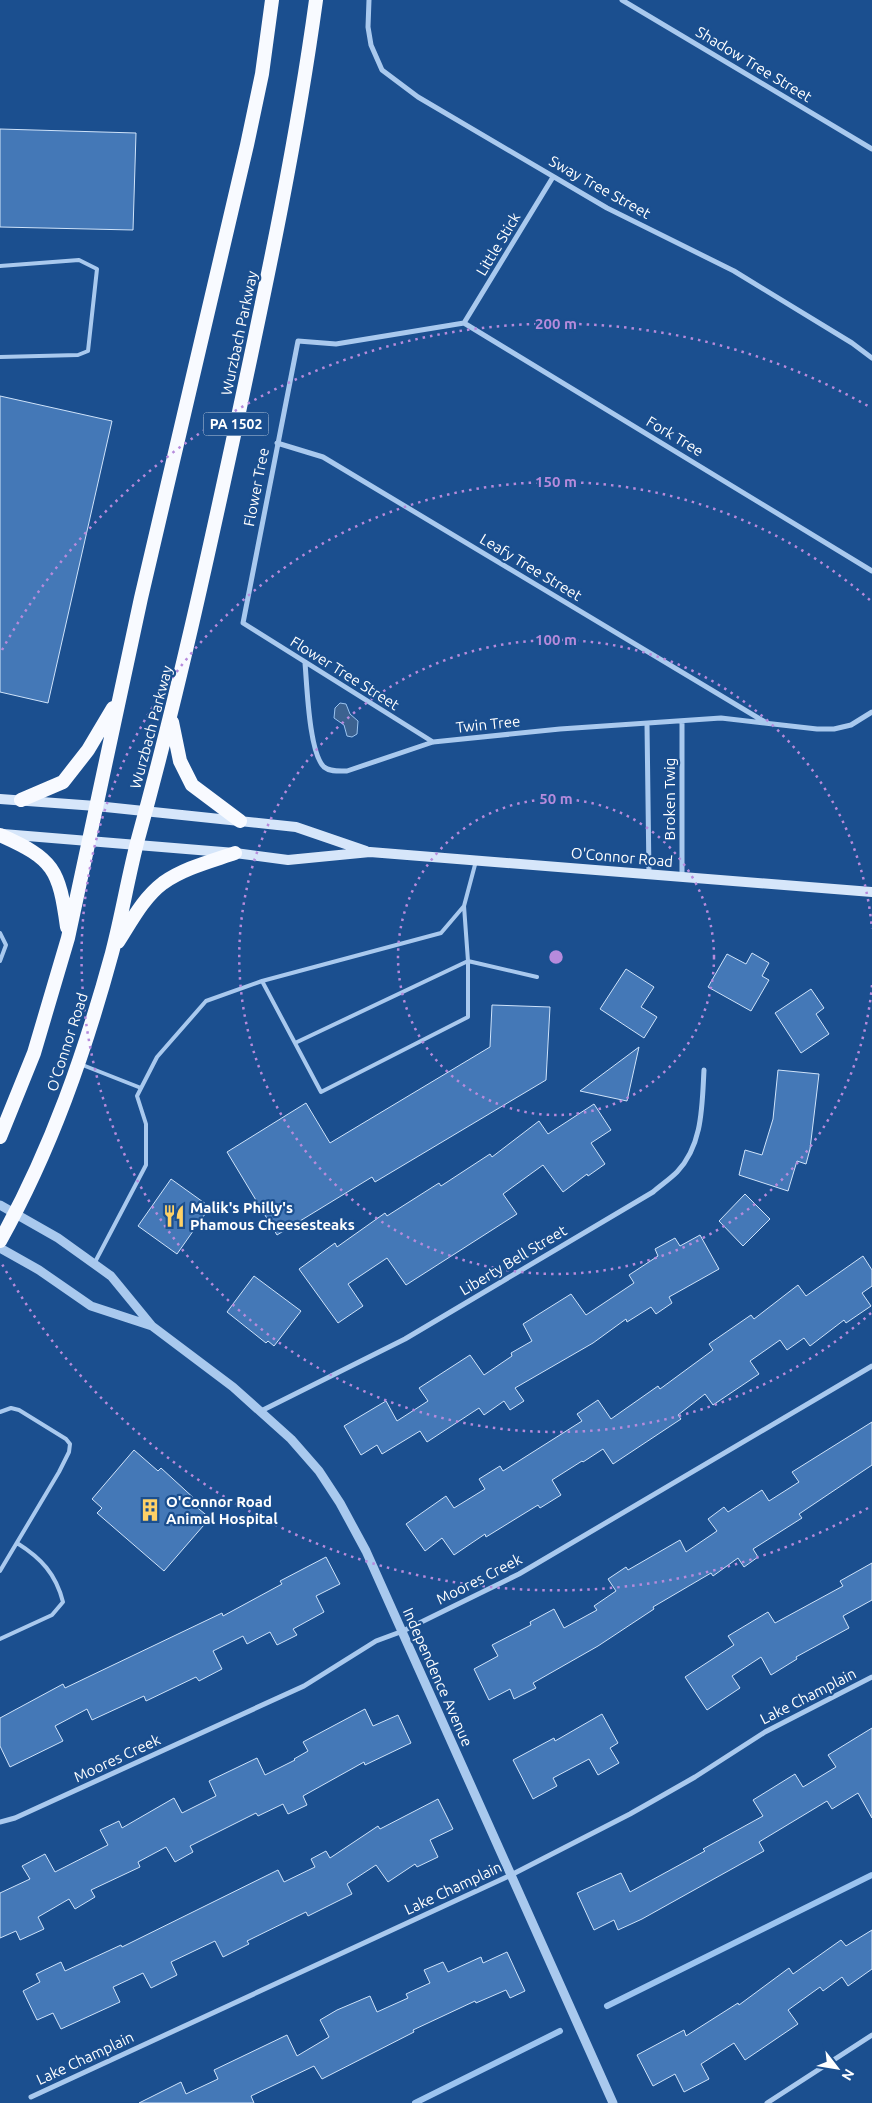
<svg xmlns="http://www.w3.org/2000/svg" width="872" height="2103" viewBox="0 0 872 2103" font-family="Ubuntu,sans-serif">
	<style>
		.water { fill: #3c6290; stroke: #9cc4f0 }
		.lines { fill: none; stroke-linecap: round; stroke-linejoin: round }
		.stream { stroke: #9cc4f0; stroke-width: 6 }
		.building { fill: #4478b7; stroke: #cfe3fa }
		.service { stroke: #a9c9ee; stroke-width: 4 }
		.minor { stroke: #a9c9ee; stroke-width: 5 }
		.tertiary { stroke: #a9c9ee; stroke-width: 9 }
		.secondary { stroke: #d6e6fa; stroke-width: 10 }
		.trunk { stroke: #f8faff; stroke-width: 14 }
		.ring { fill: none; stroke: #b68bdc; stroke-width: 2.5; stroke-dasharray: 2.5 5 }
		.labels { text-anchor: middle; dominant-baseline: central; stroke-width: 4.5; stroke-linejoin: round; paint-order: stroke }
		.shield { fill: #1b4f8f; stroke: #bbcadd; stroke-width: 1 }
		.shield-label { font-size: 14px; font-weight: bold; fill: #fff }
		.street-label { font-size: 15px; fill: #fff; stroke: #1b4f8f }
		.poi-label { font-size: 15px; font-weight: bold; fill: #fff; stroke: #1b4f8f; text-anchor: start }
		.centre { fill: #b68bdc; stroke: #1b4f8f; stroke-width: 2.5 }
		.ring-label { font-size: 15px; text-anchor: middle; font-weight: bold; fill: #b68bdc; stroke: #1b4f8f; stroke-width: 4.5; stroke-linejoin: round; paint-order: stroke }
	</style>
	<rect width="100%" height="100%" fill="#1b4f8f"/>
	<!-- water -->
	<path class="water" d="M 340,703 L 346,704 L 350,714 L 358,721 L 357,734 L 352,737 L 347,736 L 344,725 L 334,718 L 335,708 Z"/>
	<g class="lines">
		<!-- stream -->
		<path class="stream" d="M 607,2006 L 872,1875
			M 415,2103 L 560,2031"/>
	</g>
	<!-- building -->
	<path class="building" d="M 0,129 L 136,133 L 133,230 L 0,227 Z
		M 0,396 L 112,421 L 48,703 L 0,692 Z
		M 752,953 L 769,963 L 762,976 L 769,980 L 751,1011 L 708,987 L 727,954 L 746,964 Z
		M 626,969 L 654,987 L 641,1007 L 657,1017 L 644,1038 L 600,1009 Z
		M 811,989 L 824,1008 L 816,1014 L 829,1034 L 801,1053 L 775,1013 Z
		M 492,1005 L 550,1007 L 546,1080 L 375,1182 L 372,1177 L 277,1235 L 227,1152 L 306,1103 L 330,1143 L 490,1047 Z
		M 639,1047 L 627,1101 L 580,1091 Z
		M 778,1070 L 819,1074 L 810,1149 L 806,1164 L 797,1161 L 788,1191 L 739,1175 L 745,1150 L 762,1155 L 773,1119 Z
		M 594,1104 L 611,1130 L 591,1143 L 605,1164 L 588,1176 L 587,1174 L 563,1192 L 543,1165 L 503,1194 L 517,1214 L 406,1285 L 387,1258 L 348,1284 L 363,1306 L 338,1323 L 299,1269 L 335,1243 L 337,1247 L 385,1213 L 387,1216 L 439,1183 L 441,1186 L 490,1154 L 492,1157 L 539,1121 L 548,1134 Z
		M 171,1179 L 210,1207 L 177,1254 L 138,1226 Z
		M 745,1194 L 770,1219 L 743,1246 L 719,1221 Z
		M 700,1235 L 719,1269 L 669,1297 L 672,1303 L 656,1314 L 651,1307 L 627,1322 L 626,1319 L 593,1343 L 515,1388 L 524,1401 L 510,1410 L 504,1401 L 484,1415 L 479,1408 L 427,1442 L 420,1431 L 382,1454 L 377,1445 L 361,1455 L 344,1426 L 386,1401 L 397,1421 L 428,1401 L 419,1388 L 470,1355 L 484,1375 L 512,1356 L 511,1353 L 532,1341 L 523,1324 L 571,1294 L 586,1315 L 634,1283 L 629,1275 L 658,1256 L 655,1249 L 675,1238 L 680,1246 Z
		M 863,1256 L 872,1270 L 872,1286 L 862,1293 L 871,1306 L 846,1323 L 844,1320 L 810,1346 L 804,1338 L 787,1350 L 780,1340 L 750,1361 L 759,1374 L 713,1405 L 705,1394 L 678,1415 L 681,1419 L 613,1464 L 603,1449 L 583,1462 L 582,1461 L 552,1480 L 561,1495 L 540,1508 L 538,1505 L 486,1537 L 485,1534 L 454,1555 L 442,1538 L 425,1551 L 406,1524 L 446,1496 L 454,1508 L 485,1489 L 479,1479 L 500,1466 L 503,1471 L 582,1421 L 577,1414 L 598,1400 L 611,1419 L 658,1386 L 660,1389 L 713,1350 L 709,1344 L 751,1315 L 754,1319 L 798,1285 L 806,1296 Z
		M 254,1276 L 301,1311 L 274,1346 L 268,1341 L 266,1343 L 227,1312 Z
		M 872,1422 L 872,1465 L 799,1514 L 802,1518 L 753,1549 L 758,1557 L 744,1567 L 738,1558 L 713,1576 L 711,1573 L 653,1607 L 654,1609 L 598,1646 L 533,1683 L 536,1688 L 514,1699 L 510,1689 L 489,1700 L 474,1669 L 498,1656 L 492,1645 L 531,1625 L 530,1622 L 554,1609 L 564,1628 L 597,1610 L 594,1606 L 616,1591 L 608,1579 L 626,1567 L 628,1570 L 680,1540 L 686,1552 L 717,1531 L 708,1519 L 724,1507 L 728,1512 L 762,1490 L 769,1501 L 799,1482 L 792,1472 Z
		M 134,1450 L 158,1471 L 161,1468 L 197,1501 L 194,1505 L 210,1518 L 164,1571 L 97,1513 L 102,1508 L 92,1499 Z
		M 326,1557 L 340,1584 L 316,1596 L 324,1612 L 293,1629 L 297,1635 L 277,1645 L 270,1632 L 247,1644 L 243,1636 L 213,1651 L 222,1669 L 199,1681 L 196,1677 L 146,1701 L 144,1696 L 92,1720 L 87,1709 L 55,1726 L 63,1741 L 10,1767 L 0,1746 L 0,1718 L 63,1684 L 65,1688 L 222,1613 L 223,1616 L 282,1584 L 280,1581 Z
		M 872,1563 L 872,1600 L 843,1616 L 849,1628 L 796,1657 L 797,1659 L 771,1675 L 761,1657 L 732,1676 L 740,1688 L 707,1710 L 685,1677 L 734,1645 L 728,1636 L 768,1612 L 775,1623 L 843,1586 L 840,1581 Z
		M 365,1709 L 373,1726 L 398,1715 L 411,1743 L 365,1765 L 364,1762 L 303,1796 L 307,1805 L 288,1814 L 283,1804 L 258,1816 L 256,1813 L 190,1846 L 193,1852 L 175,1862 L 166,1847 L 138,1862 L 140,1867 L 91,1890 L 95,1897 L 75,1909 L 69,1899 L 38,1917 L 44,1929 L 20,1940 L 16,1931 L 0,1938 L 0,1893 L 30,1879 L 22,1866 L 45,1854 L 55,1872 L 108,1845 L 100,1830 L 119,1821 L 122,1828 L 174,1798 L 182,1813 L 216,1796 L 209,1781 L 257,1758 L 265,1775 L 295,1760 L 294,1759 L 308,1751 L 303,1742 Z
		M 602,1714 L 618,1743 L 610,1748 L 619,1763 L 598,1775 L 589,1759 L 553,1778 L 557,1786 L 533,1799 L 513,1760 L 554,1738 L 555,1741 Z
		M 872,1728 L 872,1818 L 858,1793 L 832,1809 L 827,1801 L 759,1842 L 764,1851 L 642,1919 L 618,1930 L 614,1920 L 594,1930 L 577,1893 L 621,1873 L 630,1892 L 705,1851 L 703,1849 L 763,1816 L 753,1800 L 795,1774 L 803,1787 L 836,1767 L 828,1755 Z
		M 438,1799 L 453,1829 L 430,1840 L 438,1857 L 417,1867 L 415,1864 L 388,1882 L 376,1865 L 347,1884 L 352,1894 L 308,1916 L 306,1912 L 247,1941 L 249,1944 L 223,1957 L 215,1941 L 171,1962 L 177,1975 L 151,1988 L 143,1973 L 113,1987 L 120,2002 L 61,2029 L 53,2013 L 37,2020 L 23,1991 L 40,1982 L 36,1974 L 61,1962 L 65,1971 L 121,1945 L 122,1947 L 278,1870 L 284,1882 L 315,1867 L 311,1859 L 326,1851 L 330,1858 L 378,1826 L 380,1829 Z
		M 872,1930 L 872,1969 L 848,1986 L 842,1977 L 823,1991 L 820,1987 L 788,2010 L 798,2024 L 745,2060 L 734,2043 L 701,2064 L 709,2079 L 684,2092 L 675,2074 L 653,2086 L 637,2055 L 684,2030 L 686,2036 L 738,2003 L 739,2005 L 789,1968 L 793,1974 L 841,1940 L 846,1946 Z
		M 507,1952 L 525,1991 L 510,1998 L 506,1990 L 476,2003 L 475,2001 L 413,2030 L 414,2032 L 322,2079 L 314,2066 L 251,2096 L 254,2103 L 139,2103 L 181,2082 L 186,2094 L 218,2079 L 214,2070 L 287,2035 L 297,2056 L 329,2037 L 320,2020 L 337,2010 L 370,1996 L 377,2012 L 408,1998 L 406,1994 L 430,1983 L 424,1970 L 443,1962 L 448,1972 L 481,1957 L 483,1963 Z"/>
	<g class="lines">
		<!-- service -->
		<path class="service" d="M 0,266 L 79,260 L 97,269 L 88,351 L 78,355 L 0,357
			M 0,933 L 6,945 L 0,961
			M 262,981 L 321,1092 L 468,1017 L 468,961 L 537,977
			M 295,1043 L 468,961 L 464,906
			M 80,1064 L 141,1088
			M 94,1264 L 146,1165 L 146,1124 L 137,1096 L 157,1057 L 206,1001 L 262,981 L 441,933 L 464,906 L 476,861
			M 0,1412 L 11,1408 L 19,1410 L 66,1439 L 70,1444 L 69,1452 L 59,1472 L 0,1571
			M 0,1639 L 52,1615 L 63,1602 C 56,1574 41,1558 17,1543"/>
		<!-- minor -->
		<path class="minor" d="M 369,0 L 368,27 L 371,45 L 382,70 L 418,97 L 607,208 L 734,271 L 852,343 L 872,358
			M 622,0 L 872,149
			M 464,323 L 872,571
			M 464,323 L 553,177
			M 277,443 L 323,457 L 765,722
			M 305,663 C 307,685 309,753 324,767 C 330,772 339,771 347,771 L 433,742 L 560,729 L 721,718 L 817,729 L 834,729 L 851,725 L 872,712
			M 682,721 L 682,877
			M 647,724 L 649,875
			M 433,742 L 243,623 L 298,341 L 336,344 L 464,323
			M 261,1411 L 405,1339 L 653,1192 C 661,1185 670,1179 677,1172 C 703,1145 702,1105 704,1070
			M 0,1822 L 15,1818 L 304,1686 L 376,1641 L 403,1631 L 519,1574 L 872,1366
			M 31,2097 L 511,1875 L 630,1814 L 695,1777 L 765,1732 L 872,1677
			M 767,2103 L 872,2035"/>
		<!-- tertiary -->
		<path class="tertiary" d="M 0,1205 L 58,1238 L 111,1276 L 152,1326 L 233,1387 L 291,1439 L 319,1471 L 340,1503 L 366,1551 L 613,2103
			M 0,1248 L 39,1270 L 91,1306 L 152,1326"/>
		<!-- secondary -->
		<path class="secondary" d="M 0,799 L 96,806 L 296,827 L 366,851
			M 3,834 L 235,853 L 288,860 L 370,852 L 872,892"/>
		<!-- trunk -->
		<path class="trunk" d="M 172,722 L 180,761 L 192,785 L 240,821
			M 21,800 L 63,782 L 88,750 L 113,708
			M 0,835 C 54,859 59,869 67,927
			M 118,942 C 131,922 143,898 163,883 C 184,868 212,861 235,853
			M 0,1137 L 34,1053 L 68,938 L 141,598 L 247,145 L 262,74 L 272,0
			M 0,1241 C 51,1150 85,1052 112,953 C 122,915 128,877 138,839 C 177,698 208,556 239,412 C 268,276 297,139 316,0"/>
	</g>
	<!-- distance rings -->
	<g class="ring">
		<circle cx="556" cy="957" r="158"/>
		<path d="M872 985A317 317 0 1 1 872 929"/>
		<path d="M871 1313A475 475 0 1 1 871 601"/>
		<path d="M868 1508A633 633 0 0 1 2 1264M2 650A633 633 0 0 1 868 406"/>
	</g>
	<!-- icons -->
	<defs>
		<symbol id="restaurant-bare" viewBox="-9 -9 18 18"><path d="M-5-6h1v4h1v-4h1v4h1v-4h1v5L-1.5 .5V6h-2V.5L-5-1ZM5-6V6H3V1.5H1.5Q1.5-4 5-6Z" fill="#ffd166" stroke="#1b4f8f" stroke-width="2.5" paint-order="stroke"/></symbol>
		<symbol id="building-bare" viewBox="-9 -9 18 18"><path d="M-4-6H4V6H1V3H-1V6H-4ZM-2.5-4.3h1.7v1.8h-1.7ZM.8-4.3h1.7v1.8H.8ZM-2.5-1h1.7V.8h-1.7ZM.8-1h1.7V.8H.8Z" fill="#ffd166" stroke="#1b4f8f" stroke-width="2.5" paint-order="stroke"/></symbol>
	</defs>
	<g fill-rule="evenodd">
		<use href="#restaurant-bare" x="158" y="1200" width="32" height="32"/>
		<use href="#building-bare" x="134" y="1494" width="32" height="32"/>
	</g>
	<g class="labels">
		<!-- shield labels -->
		<rect class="shield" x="203.5" y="412.5" width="65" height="23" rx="4"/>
		<g class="shield-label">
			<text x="236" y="424">PA 1502</text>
		</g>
		<!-- street labels -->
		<g class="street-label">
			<text transform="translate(754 64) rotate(31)">Shadow Tree Street</text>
			<text transform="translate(600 187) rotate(29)">Sway Tree Street</text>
			<text transform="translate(498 244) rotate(-59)">Little Stick</text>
			<text transform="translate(239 333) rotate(-78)">Wurzbach Parkway</text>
			<text transform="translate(675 436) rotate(31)">Fork Tree</text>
			<text transform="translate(256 487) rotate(-79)">Flower Tree</text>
			<text transform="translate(531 567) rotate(31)">Leafy Tree Street</text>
			<text transform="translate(345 673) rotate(32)">Flower Tree Street</text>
			<text transform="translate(488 724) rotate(-6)">Twin Tree</text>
			<text transform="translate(151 727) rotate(-75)">Wurzbach Parkway</text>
			<text transform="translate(669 799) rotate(-90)">Broken Twig</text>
			<text transform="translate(622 857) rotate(5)">O'Connor Road</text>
			<text transform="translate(67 1042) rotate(-72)">O'Connor Road</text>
			<text transform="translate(513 1260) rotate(-31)">Liberty Bell Street</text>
			<text transform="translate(479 1579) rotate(-27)">Moores Creek</text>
			<text transform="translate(438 1677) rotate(66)">Independence Avenue</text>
			<text transform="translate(808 1696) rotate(-27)">Lake Champlain</text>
			<text transform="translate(117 1758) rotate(-25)">Moores Creek</text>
			<text transform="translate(453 1888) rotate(-25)">Lake Champlain</text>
			<text transform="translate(85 2058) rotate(-25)">Lake Champlain</text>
		</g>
		<!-- poi labels -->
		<g class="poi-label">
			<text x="190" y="1207">Malik's Philly's<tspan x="190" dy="17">Phamous Cheesesteaks</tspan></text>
			<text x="166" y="1501">O'Connor Road<tspan x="166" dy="17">Animal Hospital</tspan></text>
		</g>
	</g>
	<circle cx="556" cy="957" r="8" class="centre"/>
	<g class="ring-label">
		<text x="556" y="329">200 m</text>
		<text x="556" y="487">150 m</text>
		<text x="556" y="645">100 m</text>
		<text x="556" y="804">50 m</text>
	</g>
	<!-- north arrow -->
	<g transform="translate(837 2068) rotate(121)" stroke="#1b4f8f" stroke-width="4" paint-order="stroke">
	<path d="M0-4L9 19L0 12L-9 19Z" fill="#ffffff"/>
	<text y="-8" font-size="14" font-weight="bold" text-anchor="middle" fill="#ffffff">N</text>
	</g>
</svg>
